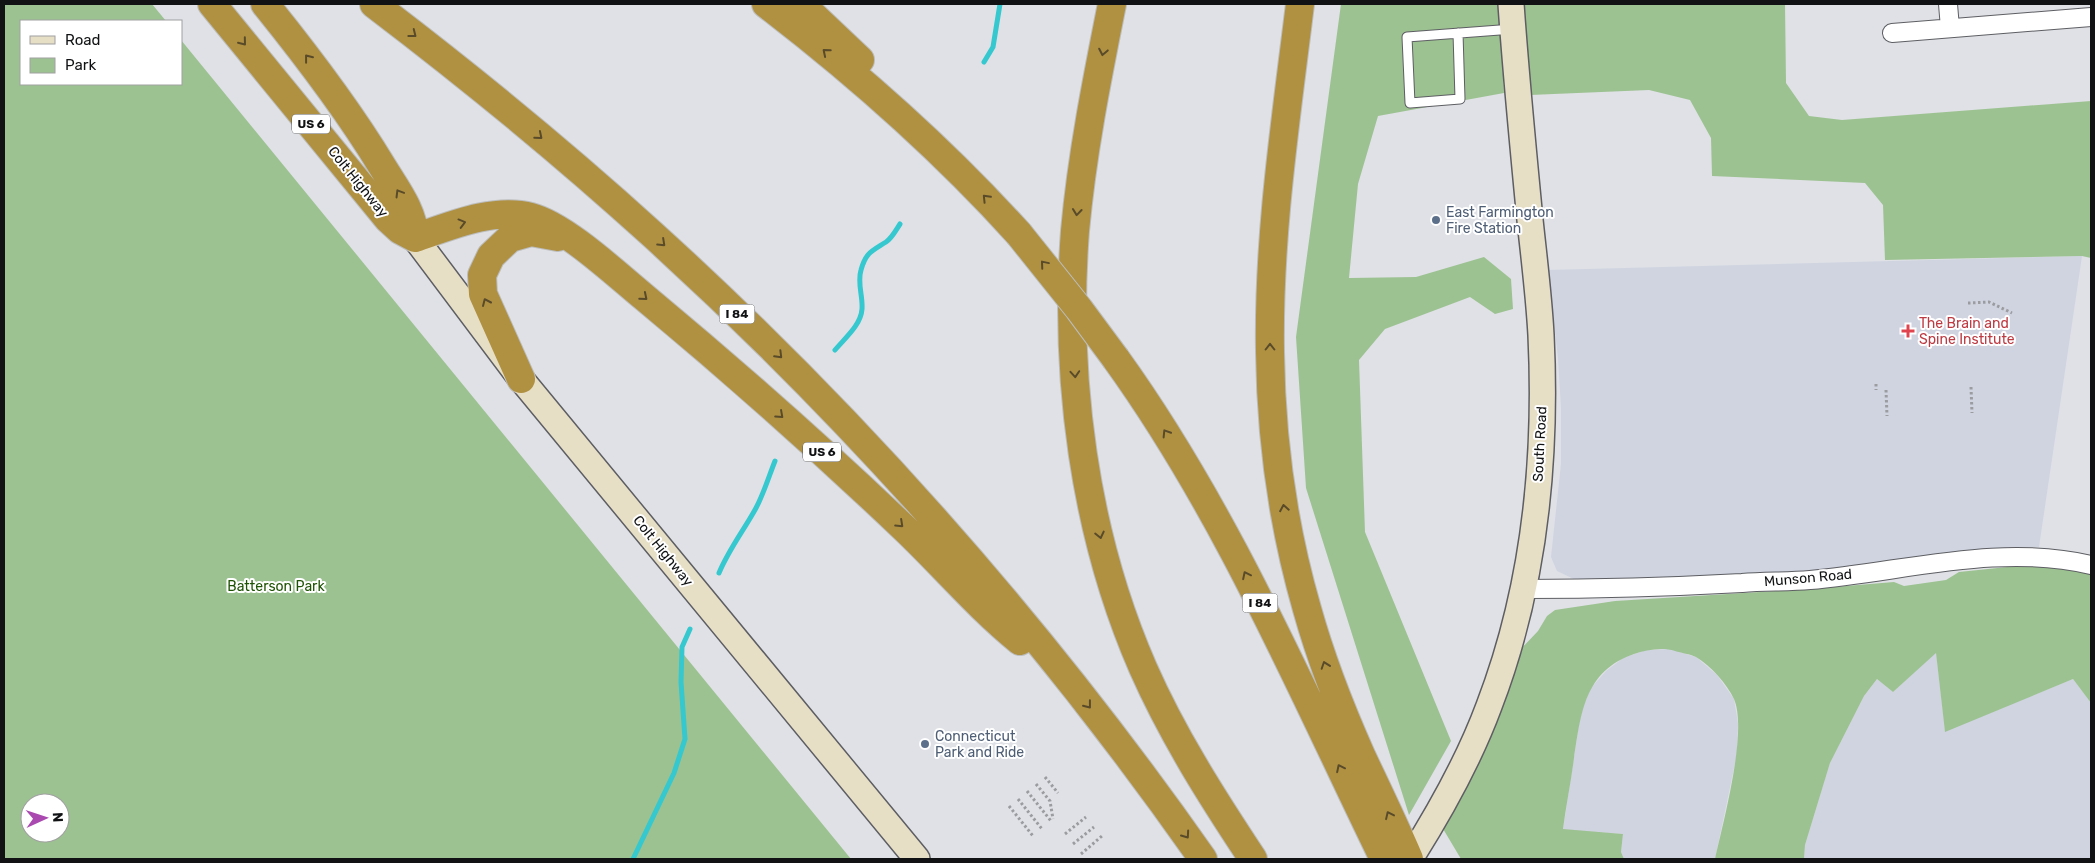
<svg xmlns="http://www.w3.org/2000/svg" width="2095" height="863" viewBox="0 0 2095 863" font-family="Rubik,sans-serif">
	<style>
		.built { fill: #cfd4e0 }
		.green { fill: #9dc291; fill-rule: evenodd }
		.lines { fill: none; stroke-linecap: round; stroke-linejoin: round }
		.stream { stroke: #35c8ce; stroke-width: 5 }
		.lane-casing { stroke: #5d5e63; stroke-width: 11 }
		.street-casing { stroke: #5d5e63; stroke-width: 20 }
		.secondary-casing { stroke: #5d5e63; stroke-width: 28 }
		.highway-casing { stroke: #bcbdbd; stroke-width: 30 }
		.path { stroke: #9b9ca0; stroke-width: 3; stroke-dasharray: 2.5 2.5; stroke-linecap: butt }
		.lane { stroke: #fff; stroke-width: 9 }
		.street { stroke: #fff; stroke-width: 18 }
		.secondary { stroke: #e7dec6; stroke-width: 25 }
		.highway { stroke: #b09142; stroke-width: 28 }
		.highway-bridge-casing { stroke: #bcbdbd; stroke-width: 30; stroke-linecap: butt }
		.highway-bridge { stroke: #b09142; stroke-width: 28 }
		.oneway { stroke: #594b29 }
		.service-dot { fill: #5c6f8a; stroke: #fff; stroke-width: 2 }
		.health-dot { fill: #e0444e; stroke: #fff; stroke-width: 2 }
		.labels { text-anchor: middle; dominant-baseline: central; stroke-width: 4; stroke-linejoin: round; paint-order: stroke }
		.shield { fill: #fff; stroke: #58595a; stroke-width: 1 }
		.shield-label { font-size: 12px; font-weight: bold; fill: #111214 }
		.street-label { font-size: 14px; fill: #111214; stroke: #fff }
		.service-label { font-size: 14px; fill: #4e5e75; stroke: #fff; text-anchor: start }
		.health-label { font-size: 14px; fill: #be3a42; stroke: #fff; text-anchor: start }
		.park-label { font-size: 14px; fill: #1f5304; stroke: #fff }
	</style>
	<rect width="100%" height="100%" fill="#dfe1e6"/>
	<!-- built -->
	<path class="built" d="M 2082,256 L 2039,547 L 1975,551 L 1811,571 L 1741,575 L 1613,580 L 1574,579 L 1557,571 L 1551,557 L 1561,464 L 1561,408 L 1558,358 L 1548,270 Z
		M 1670,649 L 1696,657 L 1717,675 L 1734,699 L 1738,724 L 1737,754 L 1715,859 L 1624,859 L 1621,852 L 1623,834 L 1563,830 L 1581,711 L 1591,688 L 1606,671 L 1623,658 L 1646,650 Z
		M 1936,652 L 1945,731 L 2073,679 L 2091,703 L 2091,859 L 1804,859 L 1805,845 L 1830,763 L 1864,696 L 1877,679 L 1893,692 Z"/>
	<!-- green -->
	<path class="green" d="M 4,4 L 152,4 L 166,21 L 21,21 L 21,84 L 181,84 L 181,40 L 851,859 L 4,859 ZM 30,803 L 60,803 L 60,833 L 30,833 Z
		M 1341,4 L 1499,4 L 1504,93 L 1378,116 L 1358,184 L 1349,278 L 1416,277 L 1484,257 L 1511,279 L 1513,309 L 1495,314 L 1470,297 L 1385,329 L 1359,360 L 1365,532 L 1451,741 L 1409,815 L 1306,488 L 1296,337 Z
		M 1511,4 L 1785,4 L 1786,83 L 1809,116 L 1842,120 L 2091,101 L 2091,258 L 2082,256 L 1885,260 L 1883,205 L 1865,183 L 1712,176 L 1711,138 L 1690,100 L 1649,90 L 1530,95 Z
		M 2047,558 L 2091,565 L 2091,703 L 2073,679 L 1945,732 L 1936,653 L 1893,692 L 1877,679 L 1864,696 L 1830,763 L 1805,845 L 1804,859 L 1715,859 C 1723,823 1748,731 1734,699 C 1727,684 1711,666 1696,657 C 1690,654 1681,653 1675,651 C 1662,647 1646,650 1634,654 C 1584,671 1581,714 1574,758 C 1571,782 1566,806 1563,829 L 1623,834 L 1621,852 L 1624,859 L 1461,859 L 1436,817 L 1497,674 L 1538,631 L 1547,616 L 1555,610 L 1615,601 L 1810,589 L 1894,582 L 1904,586 L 1946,580 L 1959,572 L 2007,567 L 2037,567 Z"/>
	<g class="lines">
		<!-- stream -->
		<path class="stream" d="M 984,62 L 993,47 L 1000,4
			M 835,350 C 845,338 861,325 862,309 C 863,296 857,283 861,270 C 866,252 872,251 886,242 C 892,238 896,230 900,224
			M 719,573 C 729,549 744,530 756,508 C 764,493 769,476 775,461
			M 633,859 L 674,773 L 685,739 L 681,682 L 682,647 L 690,629"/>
		<defs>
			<path id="lane" d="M 1458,33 L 1460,99 L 1410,103 L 1407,37 L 1513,29"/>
			<path id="street" d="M 1948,4 L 1950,28
				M 1892,33 L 2091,17
				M 1523,589 C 1596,589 1669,587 1742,583 C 1764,581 1787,582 1810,580 C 1903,572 1999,543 2091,565"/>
			<path id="secondary" d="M 415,238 L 521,379 L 917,859
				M 1410,859 C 1441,810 1469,760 1489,706 C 1534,589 1547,459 1541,335 C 1539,297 1534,258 1530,220 C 1523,148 1516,76 1511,4"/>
			<path id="highway" d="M 212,4 L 388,219 L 400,230 L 415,238
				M 265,4 C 307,56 347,108 382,166 C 396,189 413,210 415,238
				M 374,4 C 470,77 563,153 652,234 C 858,421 1043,631 1203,859
				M 766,4 C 856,73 942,149 1019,234
				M 801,4 L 860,60
				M 1112,4 C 1097,79 1082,154 1075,231 C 1064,377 1084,533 1143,668 C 1173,736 1212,797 1253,859
				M 1300,4 C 1286,119 1268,235 1270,352 C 1271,439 1283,526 1307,609 C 1321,659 1340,708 1361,755 C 1377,789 1394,824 1409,859
				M 415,238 C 450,226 494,207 531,217 C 565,226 616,274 644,297 C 733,371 820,448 904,528 C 943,565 978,607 1020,641
				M 1116,359 C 1227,513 1301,689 1384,859
				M 521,379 L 483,294 L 482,275 L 491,256 L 510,238 L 531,232 L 558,237"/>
		</defs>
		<!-- lane casing -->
		<use href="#lane" class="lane-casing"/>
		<!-- street casing -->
		<use href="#street" class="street-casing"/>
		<!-- secondary casing -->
		<use href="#secondary" class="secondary-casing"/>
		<!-- highway casing -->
		<use href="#highway" class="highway-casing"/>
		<!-- path -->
		<path class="path" d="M 1968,303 L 1989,302 L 2012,313
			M 1876,384 L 1876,390
			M 1971,387 L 1972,413
			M 1886,390 L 1887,416
			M 1045,777 L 1058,793
			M 1036,784 L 1050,801 L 1053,819
			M 1027,791 L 1051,821
			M 1018,799 L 1042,829
			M 1009,806 L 1033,836
			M 1065,834 L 1086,817
			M 1073,844 L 1094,827
			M 1081,854 L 1102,836"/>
		<!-- lane -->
		<use href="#lane" class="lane"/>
		<!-- street -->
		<use href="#street" class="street"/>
		<!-- secondary -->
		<use href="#secondary" class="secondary"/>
		<!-- highway -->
		<use href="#highway" class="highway"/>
		<defs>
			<path id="highway-bridge" d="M 1019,234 L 1079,309 L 1116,359"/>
		</defs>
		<!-- highway-bridge casing -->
		<use href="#highway-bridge" class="highway-bridge-casing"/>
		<!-- highway-bridge -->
		<use href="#highway-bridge" class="highway-bridge"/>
	</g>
	<!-- one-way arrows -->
	<defs><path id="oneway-chevron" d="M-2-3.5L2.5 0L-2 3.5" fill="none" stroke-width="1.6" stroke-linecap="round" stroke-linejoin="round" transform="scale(1.25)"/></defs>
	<g class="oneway">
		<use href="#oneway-chevron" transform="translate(413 34) rotate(38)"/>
		<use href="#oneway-chevron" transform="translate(243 42) rotate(51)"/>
		<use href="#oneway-chevron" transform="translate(826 52) rotate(-140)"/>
		<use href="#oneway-chevron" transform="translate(1103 52) rotate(101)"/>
		<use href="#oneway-chevron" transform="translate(308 58) rotate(-128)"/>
		<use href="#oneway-chevron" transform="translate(539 136) rotate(40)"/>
		<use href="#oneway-chevron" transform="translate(399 193) rotate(-121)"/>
		<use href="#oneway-chevron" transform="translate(986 198) rotate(-134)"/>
		<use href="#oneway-chevron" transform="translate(1077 212) rotate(96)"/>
		<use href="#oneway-chevron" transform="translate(462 223) rotate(-15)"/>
		<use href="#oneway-chevron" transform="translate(662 243) rotate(43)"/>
		<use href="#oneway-chevron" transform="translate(1044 264) rotate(-130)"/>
		<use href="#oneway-chevron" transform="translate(644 297) rotate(40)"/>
		<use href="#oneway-chevron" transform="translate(486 302) rotate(-114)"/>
		<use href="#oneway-chevron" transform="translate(1270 347) rotate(-90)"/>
		<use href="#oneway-chevron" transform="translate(779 355) rotate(45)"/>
		<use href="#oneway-chevron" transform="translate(1075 374) rotate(86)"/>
		<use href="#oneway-chevron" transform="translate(780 415) rotate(42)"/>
		<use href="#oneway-chevron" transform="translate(1166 433) rotate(-122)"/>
		<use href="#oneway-chevron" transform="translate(1284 508) rotate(-100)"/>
		<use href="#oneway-chevron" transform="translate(900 524) rotate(43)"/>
		<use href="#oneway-chevron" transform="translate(1100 535) rotate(77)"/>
		<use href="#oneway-chevron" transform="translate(1246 575) rotate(-116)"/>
		<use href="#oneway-chevron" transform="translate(1325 665) rotate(-109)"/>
		<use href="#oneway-chevron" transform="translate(1088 705) rotate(52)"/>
		<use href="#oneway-chevron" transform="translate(1340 768) rotate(-116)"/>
		<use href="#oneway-chevron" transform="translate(1389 815) rotate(-115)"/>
		<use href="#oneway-chevron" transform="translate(1186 835) rotate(55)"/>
	</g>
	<!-- markers -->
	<g class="service-dot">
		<circle cx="1436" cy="220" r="5"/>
		<circle cx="925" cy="744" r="5"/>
	</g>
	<path class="health-dot" d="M1905.5 323.5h5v5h5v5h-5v5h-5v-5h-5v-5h5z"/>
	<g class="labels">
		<!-- shield labels -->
		<g class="shield">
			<rect x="292" y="114.5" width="38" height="19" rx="4"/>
			<rect x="719.5" y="304.5" width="35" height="19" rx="4"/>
			<rect x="803" y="442.5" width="38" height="19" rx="4"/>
			<rect x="1242.5" y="593.5" width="35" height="19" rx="4"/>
		</g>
		<g class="shield-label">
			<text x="311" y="124">US 6</text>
			<text x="737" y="314">I 84</text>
			<text x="822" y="452">US 6</text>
			<text x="1260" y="603">I 84</text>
		</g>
		<!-- street labels -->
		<g class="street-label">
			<text transform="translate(358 182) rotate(51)">Colt Highway</text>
			<text transform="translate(1540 444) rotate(-87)">South Road</text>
			<text transform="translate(663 551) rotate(51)">Colt Highway</text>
			<text transform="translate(1808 578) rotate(-5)">Munson Road</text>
		</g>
		<!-- service labels -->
		<g class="service-label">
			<text x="1446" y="212">East Farmington<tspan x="1446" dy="16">Fire Station</tspan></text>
			<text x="935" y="736">Connecticut<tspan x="935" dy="16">Park and Ride</tspan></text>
		</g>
		<!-- health labels -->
		<g class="health-label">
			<text x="1919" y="323">The Brain and<tspan x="1919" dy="16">Spine Institute</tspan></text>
		</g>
		<!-- park labels -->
		<g class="park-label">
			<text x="276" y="586">Batterson Park</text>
		</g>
	</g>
	<!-- border -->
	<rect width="2095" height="863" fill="none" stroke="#111214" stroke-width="10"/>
	<!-- legend -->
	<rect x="20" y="20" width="162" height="65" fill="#ffffff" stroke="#a0a0a1"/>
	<rect x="30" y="36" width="25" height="8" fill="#e7dec6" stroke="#a0a0a1"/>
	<text x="65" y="45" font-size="15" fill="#111214">Road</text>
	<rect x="30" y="58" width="25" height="15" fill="#9dc291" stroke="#a0a0a1"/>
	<text x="65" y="70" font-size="15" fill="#111214">Park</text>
	<!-- north arrow -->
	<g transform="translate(45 818) rotate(87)"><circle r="24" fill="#ffffff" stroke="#a0a0a1"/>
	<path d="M0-4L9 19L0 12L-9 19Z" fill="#aa49b0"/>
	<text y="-8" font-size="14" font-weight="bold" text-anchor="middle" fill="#111214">N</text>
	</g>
</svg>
